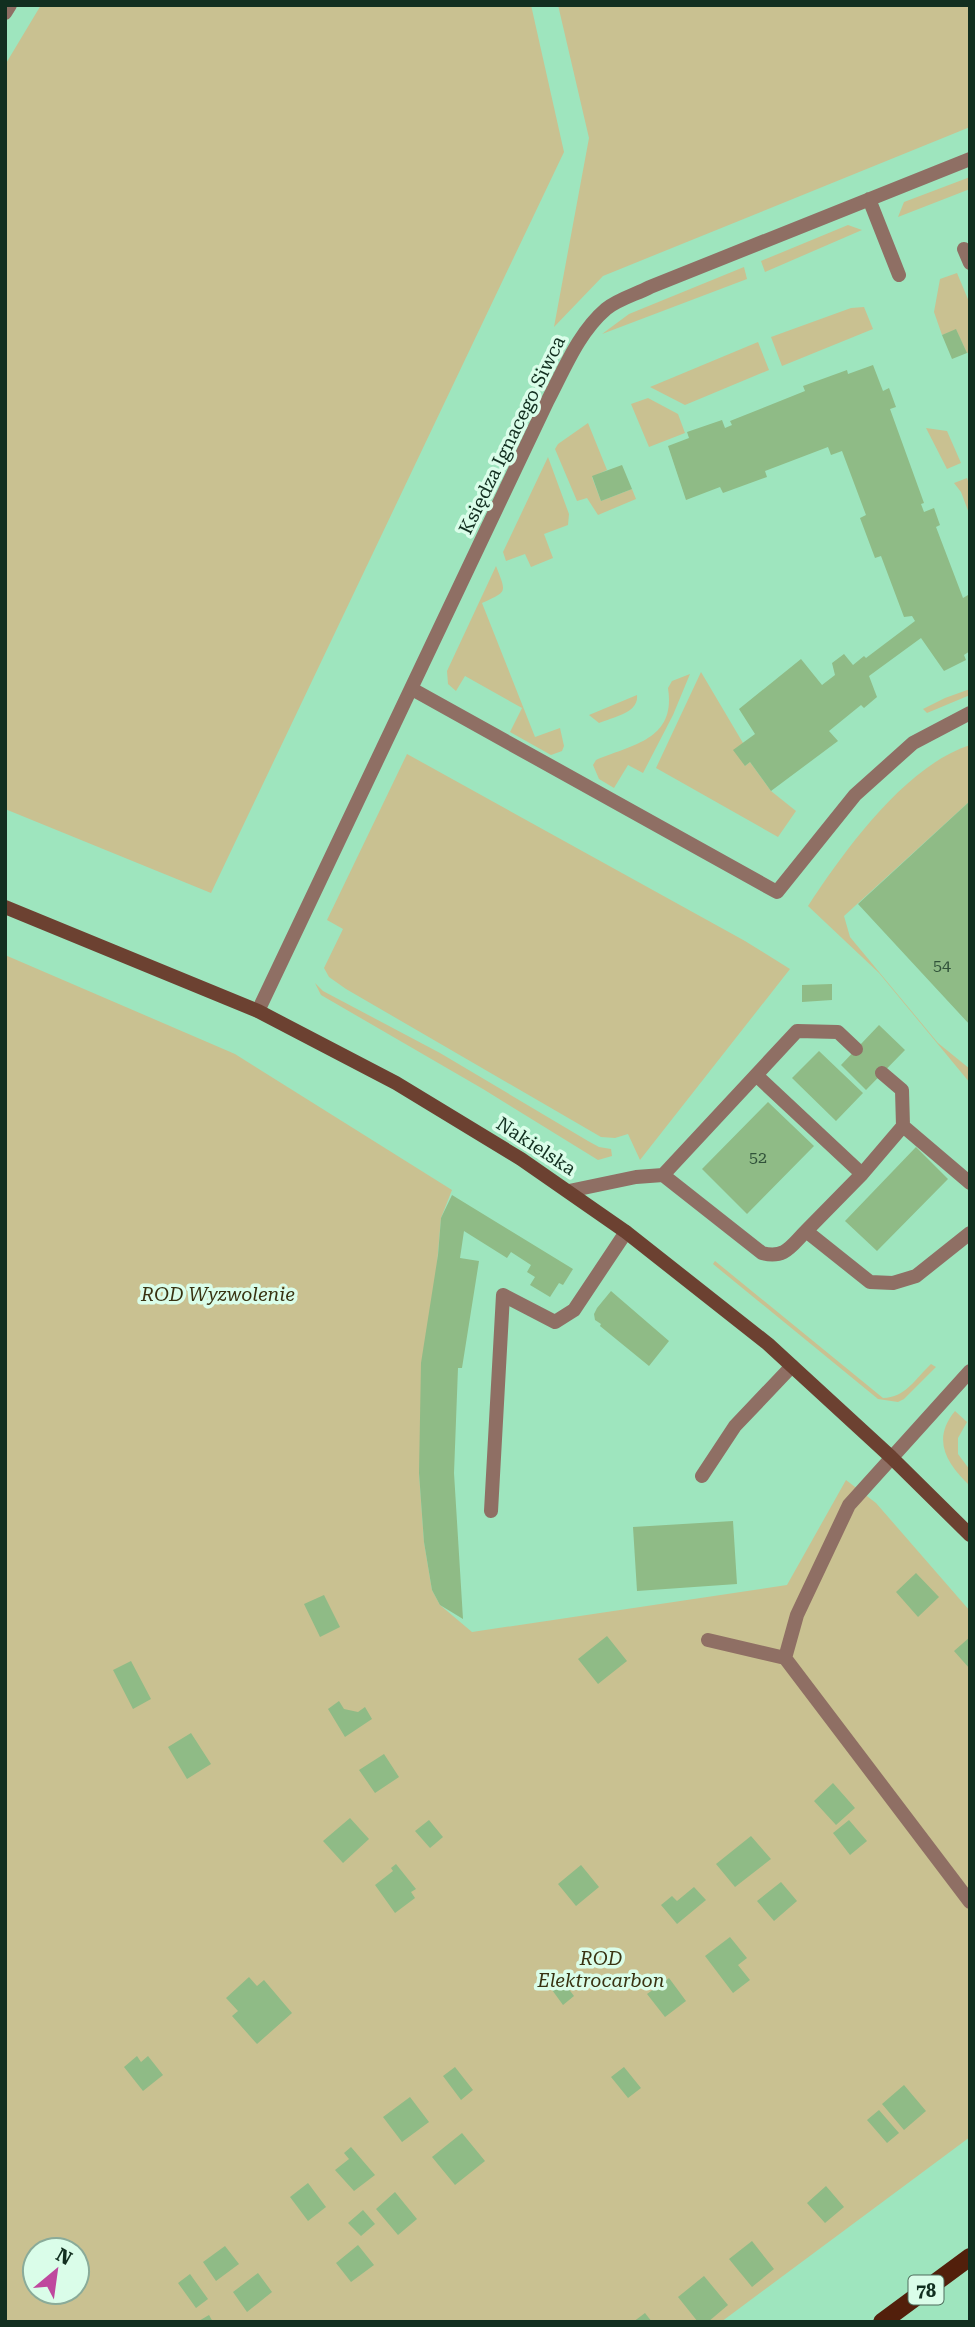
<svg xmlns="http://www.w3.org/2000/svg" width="975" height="2327" viewBox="0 0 975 2327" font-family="'Roboto Serif',serif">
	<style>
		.green { fill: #c9c191; fill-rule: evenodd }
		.building { fill: #8fbb86 }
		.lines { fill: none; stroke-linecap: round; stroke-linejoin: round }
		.lane { stroke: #8f6f64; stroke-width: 14 }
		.street { stroke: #8f6f64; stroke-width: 14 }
		.secondary { stroke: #6c4131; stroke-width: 14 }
		.primary { stroke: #521f0b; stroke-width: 18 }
		.labels { text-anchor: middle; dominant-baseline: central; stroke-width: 7; stroke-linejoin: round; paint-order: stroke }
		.number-label { font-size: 16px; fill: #31523a }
		.shield { fill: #dafde9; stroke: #4e6d5c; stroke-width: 2 }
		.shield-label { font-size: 18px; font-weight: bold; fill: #122f20 }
		.street-label { font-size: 19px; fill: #122f20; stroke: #dafde9 }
		.park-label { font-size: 19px; font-style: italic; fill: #383211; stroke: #dafde9 }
	</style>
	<rect width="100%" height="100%" fill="#9ee5be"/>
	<!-- green -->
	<path class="green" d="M 41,5 L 531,5 L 564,152 L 211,893 L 5,809 L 5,65 Z
		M 558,5 L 970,5 L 970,127 L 603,276 L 554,327 L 589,138 Z
		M 970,177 L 970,189 L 898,217 L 904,202 Z
		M 848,225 L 862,230 L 765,272 L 761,261 Z
		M 744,267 L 747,279 L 602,334 L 629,314 Z
		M 957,273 L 970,304 L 970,352 L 967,353 L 956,330 L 942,335 L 934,312 L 940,279 Z
		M 864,307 L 873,329 L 782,366 L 771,337 L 851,308 Z
		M 758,342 L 769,370 L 685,405 L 650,387 Z
		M 648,398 L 678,414 L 685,433 L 649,447 L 631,404 Z
		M 588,423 L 607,470 L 592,477 L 601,501 L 632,489 L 636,499 L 598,515 L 587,498 L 577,501 L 555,449 L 558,444 Z
		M 926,428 L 947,431 L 961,463 L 947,469 Z
		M 548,457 L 569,514 L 568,525 L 544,534 L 553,558 L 531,567 L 525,554 L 506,561 L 503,552 Z
		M 967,478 L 970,486 L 970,516 L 961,492 L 954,483 Z
		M 496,566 C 507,594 507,591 482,603 L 535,737 L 560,728 L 564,746 L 562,751 L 551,755 L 510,732 L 522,708 L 465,676 L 456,691 L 448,684 L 447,671 Z
		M 701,672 L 743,743 L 745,766 L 750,762 L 771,791 L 796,811 L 778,837 L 656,768 Z
		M 690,674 L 673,715 L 643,773 L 628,765 L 614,788 L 599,779 L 593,765 L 596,760 C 635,744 676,739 668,688 L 672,681 Z
		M 970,689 L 970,695 L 927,713 L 923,709 L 945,698 Z
		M 637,695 C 639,713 613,717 599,723 L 589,715 Z
		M 970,745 L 970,801 L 844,916 L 850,937 L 938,1043 L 970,1069 L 970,1083 L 879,973 L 808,906 C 844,851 905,766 970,745 Z
		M 407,754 L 745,941 L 790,969 L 640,1160 L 628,1134 L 615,1138 L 601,1137 L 346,989 L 329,977 L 324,968 L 343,929 L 327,920 Z
		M 5,955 L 235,1054 L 452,1190 L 441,1218 L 419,1473 L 424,1542 L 432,1590 L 440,1605 L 472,1632 L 787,1585 L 846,1480 L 876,1503 L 970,1611 L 970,2137 L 721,2322 L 5,2322 ZM 35,2250 L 77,2250 L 77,2292 L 35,2292 Z
		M 315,983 L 323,991 L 440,1053 L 588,1141 L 599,1147 L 611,1149 L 612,1156 L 598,1160 L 483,1089 L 321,995 Z
		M 715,1261 L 883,1398 C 905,1398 916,1378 931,1364 L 936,1367 L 904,1399 L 898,1402 L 878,1399 L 713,1264 Z
		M 955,1411 L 967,1422 L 958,1438 L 958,1454 L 970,1470 L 970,1486 C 947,1464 931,1440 955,1411 Z"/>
	<!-- building -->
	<path class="building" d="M 956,329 L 967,353 L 952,359 L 942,335 Z
		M 873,365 L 883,391 L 889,388 L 896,407 L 890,409 L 924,503 L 921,504 L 924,512 L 934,508 L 940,525 L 936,527 L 963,598 L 968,595 L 970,597 L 970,651 L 964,655 L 966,660 L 944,671 L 921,638 L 869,676 L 877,697 L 864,708 L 861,705 L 829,731 L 838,741 L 771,791 L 750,762 L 745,766 L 733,750 L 755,734 L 739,709 L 801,659 L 822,685 L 835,675 L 832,663 L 844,654 L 853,665 L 864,656 L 866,658 L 915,621 L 912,616 L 904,617 L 881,556 L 875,558 L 860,518 L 866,515 L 842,451 L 831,455 L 828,447 L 765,471 L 767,477 L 723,493 L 720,487 L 686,500 L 668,446 L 689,438 L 687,432 L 722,420 L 725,428 L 732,425 L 730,421 L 805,391 L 803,386 L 847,370 L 848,374 Z
		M 622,465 L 632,489 L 601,501 L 592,476 Z
		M 970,801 L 970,1025 L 858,904 Z
		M 832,984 L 832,1000 L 802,1002 L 802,985 Z
		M 879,1025 L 905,1050 L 866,1090 L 841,1065 Z
		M 819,1051 L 863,1093 L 836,1121 L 792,1078 Z
		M 768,1102 L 814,1146 L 747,1214 L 702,1169 Z
		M 916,1147 L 948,1179 L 877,1251 L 845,1221 Z
		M 452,1195 L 573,1269 L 563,1285 L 559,1283 L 550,1297 L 530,1285 L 535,1277 L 527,1272 L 531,1265 L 511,1252 L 507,1258 L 464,1231 L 460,1258 L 479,1261 L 462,1368 L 458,1368 L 454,1473 L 463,1619 L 440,1605 L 432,1590 L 424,1542 L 419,1473 L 421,1363 L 438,1255 L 441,1218 Z
		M 611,1291 L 669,1341 L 649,1366 L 600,1326 L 601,1324 L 595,1320 L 594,1314 L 597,1308 Z
		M 733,1521 L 737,1584 L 637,1591 L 633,1527 Z
		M 916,1573 L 939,1597 L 918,1617 L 896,1592 Z
		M 324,1595 L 340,1627 L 320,1637 L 304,1604 Z
		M 607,1636 L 627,1661 L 598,1684 L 578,1659 Z
		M 970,1637 L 970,1669 L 954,1651 Z
		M 131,1661 L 151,1699 L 133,1709 L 113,1670 Z
		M 339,1701 L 344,1709 L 358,1712 L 365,1707 L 372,1719 L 345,1737 L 328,1709 Z
		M 191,1733 L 211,1764 L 187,1779 L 168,1747 Z
		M 384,1754 L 399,1777 L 375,1793 L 359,1770 Z
		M 833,1783 L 855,1808 L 836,1825 L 814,1801 Z
		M 350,1818 L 369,1839 L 343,1863 L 323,1841 Z
		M 429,1820 L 443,1837 L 430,1848 L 415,1831 Z
		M 849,1820 L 867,1841 L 850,1855 L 833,1833 Z
		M 751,1836 L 771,1859 L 735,1887 L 716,1864 Z
		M 396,1864 L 416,1889 L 411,1892 L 415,1898 L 395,1913 L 375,1885 L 393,1871 L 391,1868 Z
		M 581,1865 L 599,1887 L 576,1906 L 558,1884 Z
		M 781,1882 L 797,1901 L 774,1921 L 757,1901 Z
		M 694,1887 L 706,1900 L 677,1924 L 661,1905 L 672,1896 L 677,1901 Z
		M 730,1937 L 747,1958 L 738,1965 L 750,1980 L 733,1993 L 705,1956 Z
		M 558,1975 L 574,1996 L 563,2005 L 547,1983 Z
		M 249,1977 L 257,1986 L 264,1980 L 292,2013 L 257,2044 L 232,2016 L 238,2011 L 226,1998 Z
		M 669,1978 L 686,2001 L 665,2017 L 647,1994 Z
		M 137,2056 L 141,2062 L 148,2056 L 163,2075 L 143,2091 L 124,2067 Z
		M 455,2067 L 473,2090 L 461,2100 L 443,2076 Z
		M 624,2067 L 641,2088 L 628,2098 L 611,2077 Z
		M 904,2085 L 926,2111 L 904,2130 L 882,2104 Z
		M 410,2097 L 429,2122 L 402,2142 L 383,2117 Z
		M 879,2110 L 899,2133 L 887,2143 L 867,2120 Z
		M 462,2133 L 485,2161 L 455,2185 L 432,2157 Z
		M 351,2147 L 375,2175 L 354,2191 L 335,2170 L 349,2159 L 344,2153 Z
		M 308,2183 L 326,2207 L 308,2221 L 290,2197 Z
		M 826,2186 L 844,2207 L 825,2223 L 807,2203 Z
		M 395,2192 L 417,2219 L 398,2235 L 376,2209 Z
		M 363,2210 L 375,2224 L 361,2236 L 348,2223 Z
		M 752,2241 L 774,2269 L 752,2287 L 729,2259 Z
		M 358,2245 L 374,2265 L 351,2282 L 336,2263 Z
		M 225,2246 L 239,2264 L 216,2281 L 203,2262 Z
		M 258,2273 L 272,2292 L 247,2312 L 233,2292 Z
		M 190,2274 L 208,2299 L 196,2308 L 178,2283 Z
		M 704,2276 L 728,2305 L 708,2322 L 698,2322 L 678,2297 Z
		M 645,2313 L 652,2322 L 633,2322 Z
		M 209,2315 L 213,2322 L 197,2322 Z"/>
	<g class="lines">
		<!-- lane -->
		<path class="lane" d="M 5,13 L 10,5
			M 964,249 L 970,263
			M 882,1073 L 902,1090 L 903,1126 L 970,1183
			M 756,1075 L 862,1174
			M 663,1175 L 762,1253 C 785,1259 791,1246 806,1231 L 870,1282 L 893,1283 L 916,1276 L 970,1233
			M 569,1191 L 636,1177 L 663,1175 L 797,1031 L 838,1032 L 856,1049
			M 806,1231 L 862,1174 L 903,1126
			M 702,1476 L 735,1426 L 792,1366
			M 491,1511 L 503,1295 L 555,1322 L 574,1310 L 626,1232
			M 708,1640 L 785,1658 L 970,1902
			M 785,1658 L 797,1615 L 849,1505 L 970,1371"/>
		<!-- street -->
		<path class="street" d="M 869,199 L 899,275
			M 412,689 L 777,892 L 855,795 L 913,743 L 970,713
			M 258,1011 L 547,402 C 564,370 578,333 606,309 C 618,299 637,294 650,287 L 970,159"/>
		<!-- secondary -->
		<path class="secondary" d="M 5,907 L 258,1011 L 396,1083 L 521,1159 L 626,1232 L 768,1344 L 891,1457 L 970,1535"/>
		<!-- primary -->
		<path class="primary" d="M 882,2322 L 970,2257"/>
	</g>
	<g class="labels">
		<!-- number labels -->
		<g class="number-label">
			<text x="942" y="965">54</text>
			<text x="758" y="1157">52</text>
		</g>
		<!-- shield labels -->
		<rect class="shield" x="908.5" y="2275.5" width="35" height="29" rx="5"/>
		<g class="shield-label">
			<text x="926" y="2290">78</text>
		</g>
		<!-- street labels -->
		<g class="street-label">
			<text transform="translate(512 435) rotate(-64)">Księdza Ignacego Siwca</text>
			<text transform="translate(536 1146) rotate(33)">Nakielska</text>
		</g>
		<!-- park labels -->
		<g class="park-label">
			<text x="218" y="1294">ROD Wyzwolenie</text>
			<text x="601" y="1958">ROD<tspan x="601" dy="22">Elektrocarbon</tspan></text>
		</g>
	</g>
	<!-- border -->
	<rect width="975" height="2327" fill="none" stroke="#122f20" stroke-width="14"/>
	<!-- north arrow -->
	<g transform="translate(56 2271) rotate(29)"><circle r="33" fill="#dafde9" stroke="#8aab99" stroke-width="2"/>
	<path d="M0-5L12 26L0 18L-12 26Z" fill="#bf489e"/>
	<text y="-10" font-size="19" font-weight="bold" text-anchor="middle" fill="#122f20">N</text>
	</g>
</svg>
